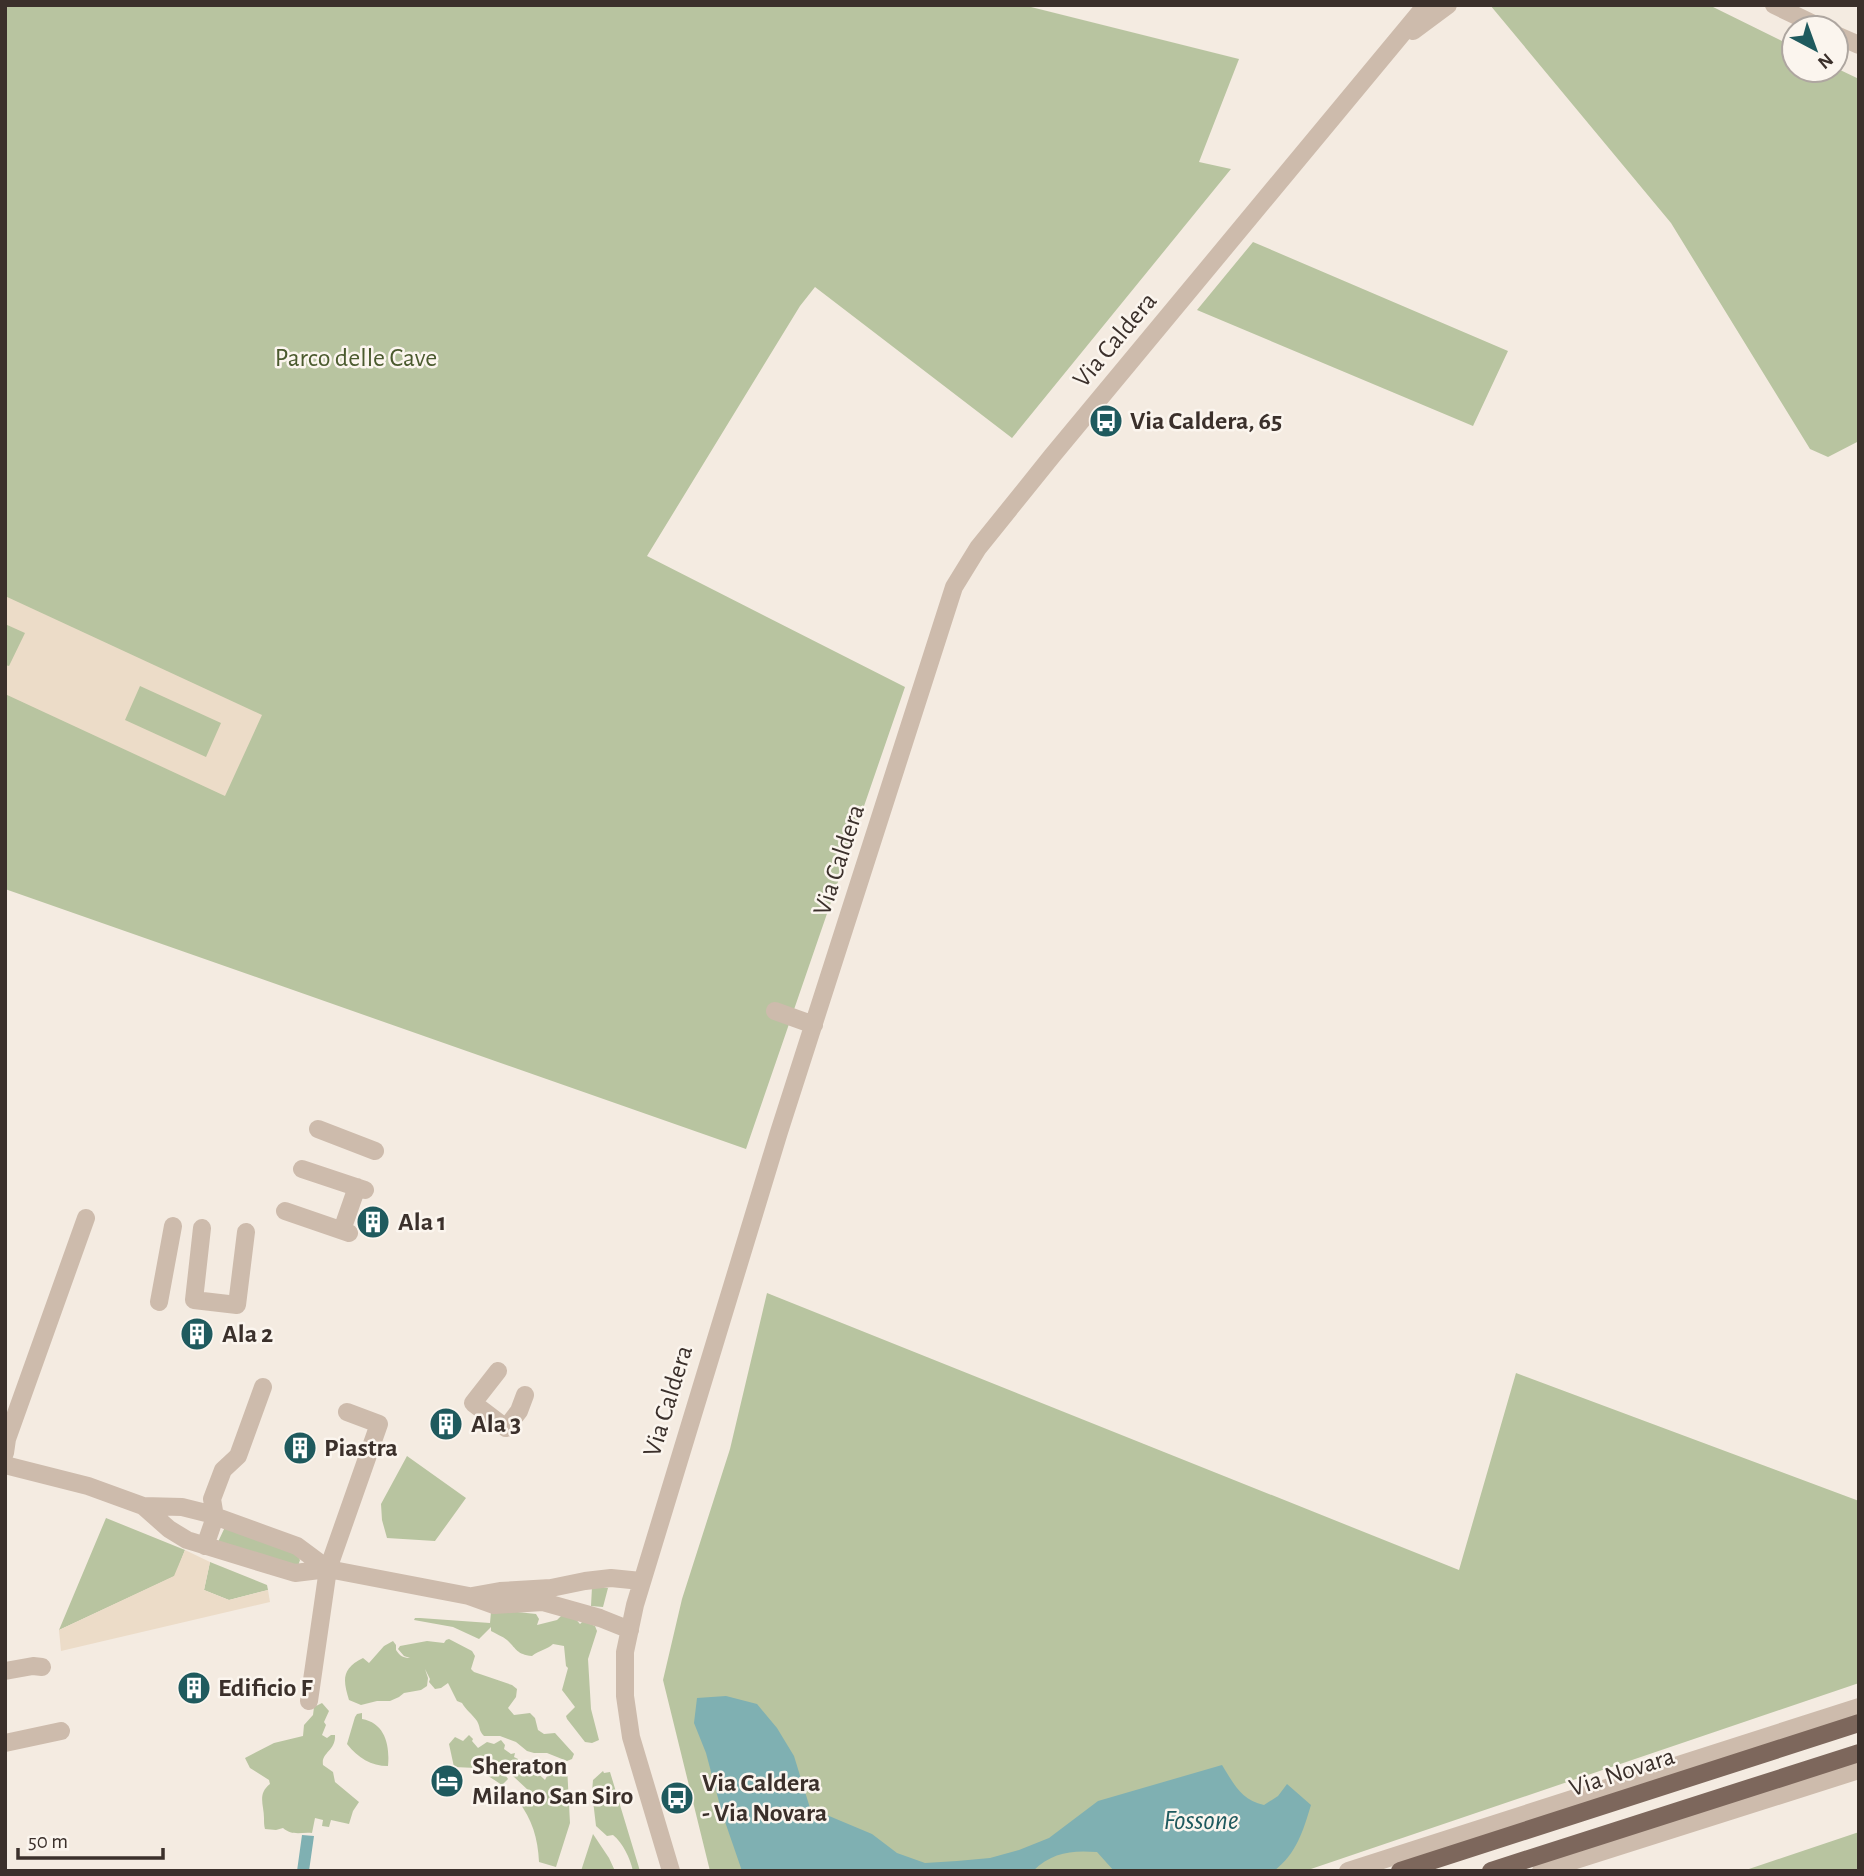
<svg xmlns="http://www.w3.org/2000/svg" width="1864" height="1876" viewBox="0 0 1864 1876" font-family="'Alegreya Sans',sans-serif">
	<style>
		.green { fill: #b8c4a0 }
		.plaza { fill: #ecdcc8; fill-rule: evenodd }
		.water { fill: #7fb0b2 }
		.lines { fill: none; stroke-linecap: round; stroke-linejoin: round }
		.minor { stroke: #cdbbac; stroke-width: 18 }
		.major { stroke: #7d675c; stroke-width: 18 }
		.labels { text-anchor: middle; dominant-baseline: central; stroke-width: 5; stroke-linejoin: round; paint-order: stroke }
		.street-label { font-size: 26px; fill: #3b302b; stroke: #fbf5ee }
		.park-label { font-size: 26px; fill: #4a5a2e; stroke: #fbf5ee }
		.poi-label { font-size: 26px; font-weight: bold; fill: #3b302b; stroke: #fbf5ee; text-anchor: start }
		.water-label { font-size: 28px; font-style: italic; fill: #1f5a5e; stroke: #fbf5ee }
	</style>
	<rect width="100%" height="100%" fill="#f4ebe1"/>
	<!-- green -->
	<path class="green" d="M 5,5 L 1023,5 L 1239,59 L 1199,162 L 1231,169 L 1012,438 L 815,287 L 800,306 L 647,556 L 905,687 L 746,1149 L 5,889 Z
		M 1490,5 L 1709,5 L 1794,47 L 1794,70 L 1836,70 L 1836,68 L 1859,79 L 1859,441 L 1828,457 L 1810,449 L 1671,223 Z
		M 1253,242 L 1508,351 L 1473,426 L 1197,310 Z
		M 767,1293 L 1459,1570 L 1516,1373 L 1859,1501 L 1859,1683 L 1305,1871 L 710,1871 L 663,1680 L 682,1599 L 730,1449 Z
		M 407,1456 L 466,1498 L 435,1541 L 387,1538 L 382,1520 L 381,1504 Z
		M 106,1518 L 185,1550 L 175,1576 L 59,1630 Z
		M 225,1527 L 297,1555 L 300,1560 L 298,1566 L 218,1542 Z
		M 210,1562 L 267,1585 L 268,1590 L 229,1600 L 204,1590 Z
		M 592,1587 L 608,1588 L 603,1607 L 591,1606 Z
		M 507,1611 L 536,1614 L 539,1619 L 537,1625 L 557,1620 L 563,1614 L 573,1616 L 580,1624 L 583,1621 L 595,1626 L 597,1631 L 588,1659 L 591,1709 L 599,1740 L 592,1743 L 585,1742 L 567,1719 L 566,1716 L 575,1707 L 562,1690 L 568,1668 L 566,1666 L 564,1646 L 553,1644 C 547,1650 539,1650 532,1656 C 516,1654 517,1649 507,1640 C 502,1636 496,1634 491,1631 L 491,1627 L 479,1639 L 453,1627 L 414,1620 L 415,1618 L 420,1618 L 490,1623 L 491,1612 Z
		M 449,1639 L 472,1651 L 475,1656 L 471,1669 L 474,1672 L 512,1685 L 517,1689 L 516,1697 L 508,1708 L 514,1715 L 530,1713 L 535,1718 L 538,1730 L 544,1734 L 555,1733 L 574,1754 L 572,1759 L 567,1761 L 547,1753 L 534,1753 L 527,1751 L 516,1742 L 500,1736 L 484,1736 C 478,1730 481,1728 477,1721 C 472,1714 466,1710 462,1703 L 457,1701 L 448,1683 L 441,1688 L 435,1689 L 429,1682 L 430,1679 L 425,1669 L 428,1678 L 427,1686 L 421,1690 L 404,1693 L 399,1697 L 390,1701 L 377,1701 L 361,1705 L 349,1700 C 343,1680 341,1669 363,1658 L 369,1663 L 384,1646 L 393,1641 L 396,1645 L 396,1650 C 400,1656 403,1658 410,1658 L 404,1656 L 398,1649 L 400,1646 L 427,1641 L 444,1643 L 446,1640 Z
		M 322,1703 L 329,1711 L 324,1722 L 326,1725 L 322,1735 L 327,1738 L 331,1735 L 335,1735 C 336,1751 321,1752 323,1765 L 333,1772 L 335,1782 L 359,1802 L 353,1811 L 349,1824 L 331,1820 L 329,1827 L 322,1826 L 323,1820 L 315,1818 L 312,1833 C 301,1832 292,1836 283,1828 L 276,1830 L 265,1829 C 264,1826 264,1822 264,1818 C 264,1805 257,1794 270,1784 L 269,1780 L 250,1768 L 245,1758 L 274,1743 L 303,1736 L 304,1725 L 313,1715 L 314,1707 Z
		M 362,1713 L 362,1719 C 385,1723 390,1745 388,1766 C 371,1766 358,1758 347,1744 L 355,1717 L 357,1714 Z
		M 469,1735 L 473,1739 L 472,1741 L 478,1748 L 487,1742 L 494,1744 L 501,1740 L 505,1745 L 504,1749 L 511,1754 L 515,1753 L 514,1757 L 518,1759 L 513,1769 L 506,1776 L 508,1779 L 502,1785 L 476,1768 L 454,1767 L 449,1744 L 455,1737 L 463,1741 Z
		M 558,1761 L 567,1766 L 570,1823 L 556,1867 L 539,1862 C 538,1838 532,1819 518,1801 L 529,1791 L 513,1776 L 528,1764 L 545,1780 L 554,1762 Z
		M 603,1771 L 604,1773 L 610,1772 L 640,1871 L 633,1871 C 630,1858 623,1843 613,1835 L 607,1836 L 596,1826 L 592,1792 L 593,1780 Z
		M 1859,1832 L 1859,1871 L 1743,1871 Z
		M 593,1834 L 609,1858 L 615,1871 L 581,1871 Z"/>
	<!-- plaza -->
	<path class="plaza" d="M 5,596 L 262,715 L 225,796 L 5,694 L 5,665 L 9,666 L 25,633 L 5,624 ZM 140,686 L 221,723 L 206,757 L 125,720 Z
		M 185,1550 L 210,1562 L 204,1590 L 229,1600 L 268,1590 L 270,1602 L 61,1651 L 59,1630 L 174,1576 Z"/>
	<!-- water -->
	<path class="water" d="M 726,1696 L 757,1704 L 777,1728 L 794,1756 L 810,1808 L 872,1834 L 897,1853 L 925,1863 L 957,1861 L 990,1858 L 1019,1850 L 1049,1838 L 1098,1801 L 1222,1765 C 1234,1784 1241,1800 1264,1805 L 1278,1796 L 1287,1784 L 1311,1805 C 1303,1831 1297,1853 1274,1871 L 1114,1871 L 1097,1852 C 1072,1850 1052,1852 1033,1871 L 742,1871 L 722,1813 L 706,1753 L 694,1723 L 697,1698 Z
		M 302,1835 L 314,1836 L 309,1871 L 297,1871 Z"/>
	<g class="lines">
		<!-- minor -->
		<path class="minor" d="M 1774,5 L 1822,28
			M 1413,31 L 1448,5
			M 1836,35 L 1859,45
			M 775,1011 L 814,1025
			M 318,1129 L 375,1151
			M 302,1169 L 365,1190
			M 285,1211 L 349,1233
			M 202,1228 L 194,1300 L 237,1305 L 246,1232
			M 342,1230 L 357,1187
			M 159,1302 L 173,1226
			M 498,1371 L 473,1403 L 506,1428 L 519,1411 L 525,1395
			M 5,1453 L 7,1439 L 86,1218
			M 5,1465 L 88,1486 L 143,1506 L 182,1507 L 206,1513 L 297,1546 L 328,1569
			M 143,1506 L 169,1529 L 187,1540 L 295,1573 L 328,1569 L 469,1596 L 494,1605 L 543,1602 L 600,1618 L 630,1630
			M 205,1546 L 215,1517 L 212,1499 L 223,1470 L 238,1456 L 263,1387
			M 472,1596 L 500,1591 L 551,1588 L 585,1581 L 611,1578 L 641,1581
			M 5,1671 L 33,1666 L 42,1667
			M 309,1701 L 328,1569 L 379,1424 L 347,1412
			M 5,1743 L 61,1731
			M 671,1871 L 631,1737 L 625,1696 L 625,1652 L 635,1605 L 779,1132 L 954,587 L 978,548 L 1052,456 L 1426,5
			M 1348,1871 L 1859,1707
			M 1541,1871 L 1859,1770"/>
		<!-- major -->
		<path class="major" d="M 1400,1871 L 1859,1723
			M 1491,1871 L 1859,1753"/>
	</g>
	<!-- icons -->
	<defs>
		<symbol id="bus-disc" viewBox="-11 -11 22 22"><circle r="9.5" fill="#1f5a5e" stroke="#fbf5ee"/><path d="M-5-6H5V4H4V6H2V4H-2V6H-4V4H-5ZM-3.5-4V0h7V-4ZM-3.5 1.2v1.5H-2V1.2ZM2 1.2v1.5H3.5V1.2Z" fill="#fff"/></symbol>
		<symbol id="building-disc" viewBox="-11 -11 22 22"><circle r="9.5" fill="#1f5a5e" stroke="#fbf5ee"/><path d="M-4-6H4V6H1V3H-1V6H-4ZM-2.5-4.3h1.7v1.8h-1.7ZM.8-4.3h1.7v1.8H.8ZM-2.5-1h1.7V.8h-1.7ZM.8-1h1.7V.8H.8Z" fill="#fff"/></symbol>
		<symbol id="hotel-disc" viewBox="-11 -11 22 22"><circle r="9.5" fill="#1f5a5e" stroke="#fbf5ee"/><path d="M-6-4.5h1.5V1H6V5H4.5V3h-9V5H-6ZM-4 0a1.8 1.8 0 1 1 3.6 0ZM.5 0V-2.5h3Q6-2.5 6 0Z" fill="#fff"/></symbol>
	</defs>
	<g fill-rule="evenodd">
		<use href="#bus-disc" x="1087" y="402" width="38" height="38"/>
		<use href="#building-disc" x="354" y="1203" width="38" height="38"/>
		<use href="#building-disc" x="178" y="1315" width="38" height="38"/>
		<use href="#building-disc" x="427" y="1405" width="38" height="38"/>
		<use href="#building-disc" x="281" y="1429" width="38" height="38"/>
		<use href="#building-disc" x="175" y="1669" width="38" height="38"/>
		<use href="#hotel-disc" x="428" y="1762" width="38" height="38"/>
		<use href="#bus-disc" x="658" y="1779" width="38" height="38"/>
	</g>
	<g class="labels">
		<!-- street labels -->
		<g class="street-label">
			<text transform="translate(1115 340) rotate(-50)">Via Caldera</text>
			<text transform="translate(839 860) rotate(-72)">Via Caldera</text>
			<text transform="translate(668 1401) rotate(-73)">Via Caldera</text>
			<text transform="translate(1622 1772) rotate(-18)">Via Novara</text>
		</g>
		<!-- park labels -->
		<g class="park-label">
			<text x="356" y="358">Parco delle Cave</text>
		</g>
		<!-- poi labels -->
		<g class="poi-label">
			<text x="1130" y="421">Via Caldera, 65</text>
			<text x="398" y="1222">Ala 1</text>
			<text x="222" y="1334">Ala 2</text>
			<text x="471" y="1424">Ala 3</text>
			<text x="324" y="1448">Piastra</text>
			<text x="218" y="1688">Edificio F</text>
			<text x="472" y="1766">Sheraton<tspan x="472" dy="30">Milano San Siro</tspan></text>
			<text x="702" y="1783">Via Caldera<tspan x="702" dy="30">- Via Novara</tspan></text>
		</g>
		<!-- water labels -->
		<g class="water-label">
			<text x="1201" y="1821">Fossone</text>
		</g>
	</g>
	<!-- border -->
	<rect width="1864" height="1876" fill="none" stroke="#3b302b" stroke-width="14"/>
	<!-- north arrow -->
	<g transform="translate(1815 49) rotate(139)"><circle r="33" fill="#fbf5ee" stroke="#aea6a0" stroke-width="2"/>
	<path d="M0-5L12 26L0 18L-12 26Z" fill="#1f5a5e"/>
	<text y="-10" font-size="19" font-weight="bold" text-anchor="middle" fill="#3b302b">N</text>
	</g>
	<!-- scale -->
	<path d="M18 1848v10h145v-10" fill="none" stroke="#3b302b" stroke-width="3.5"/>
	<text x="28" y="1848" font-size="21" fill="#3b302b" stroke="#fbf5ee" stroke-width="5" paint-order="stroke">50 m</text>
</svg>
